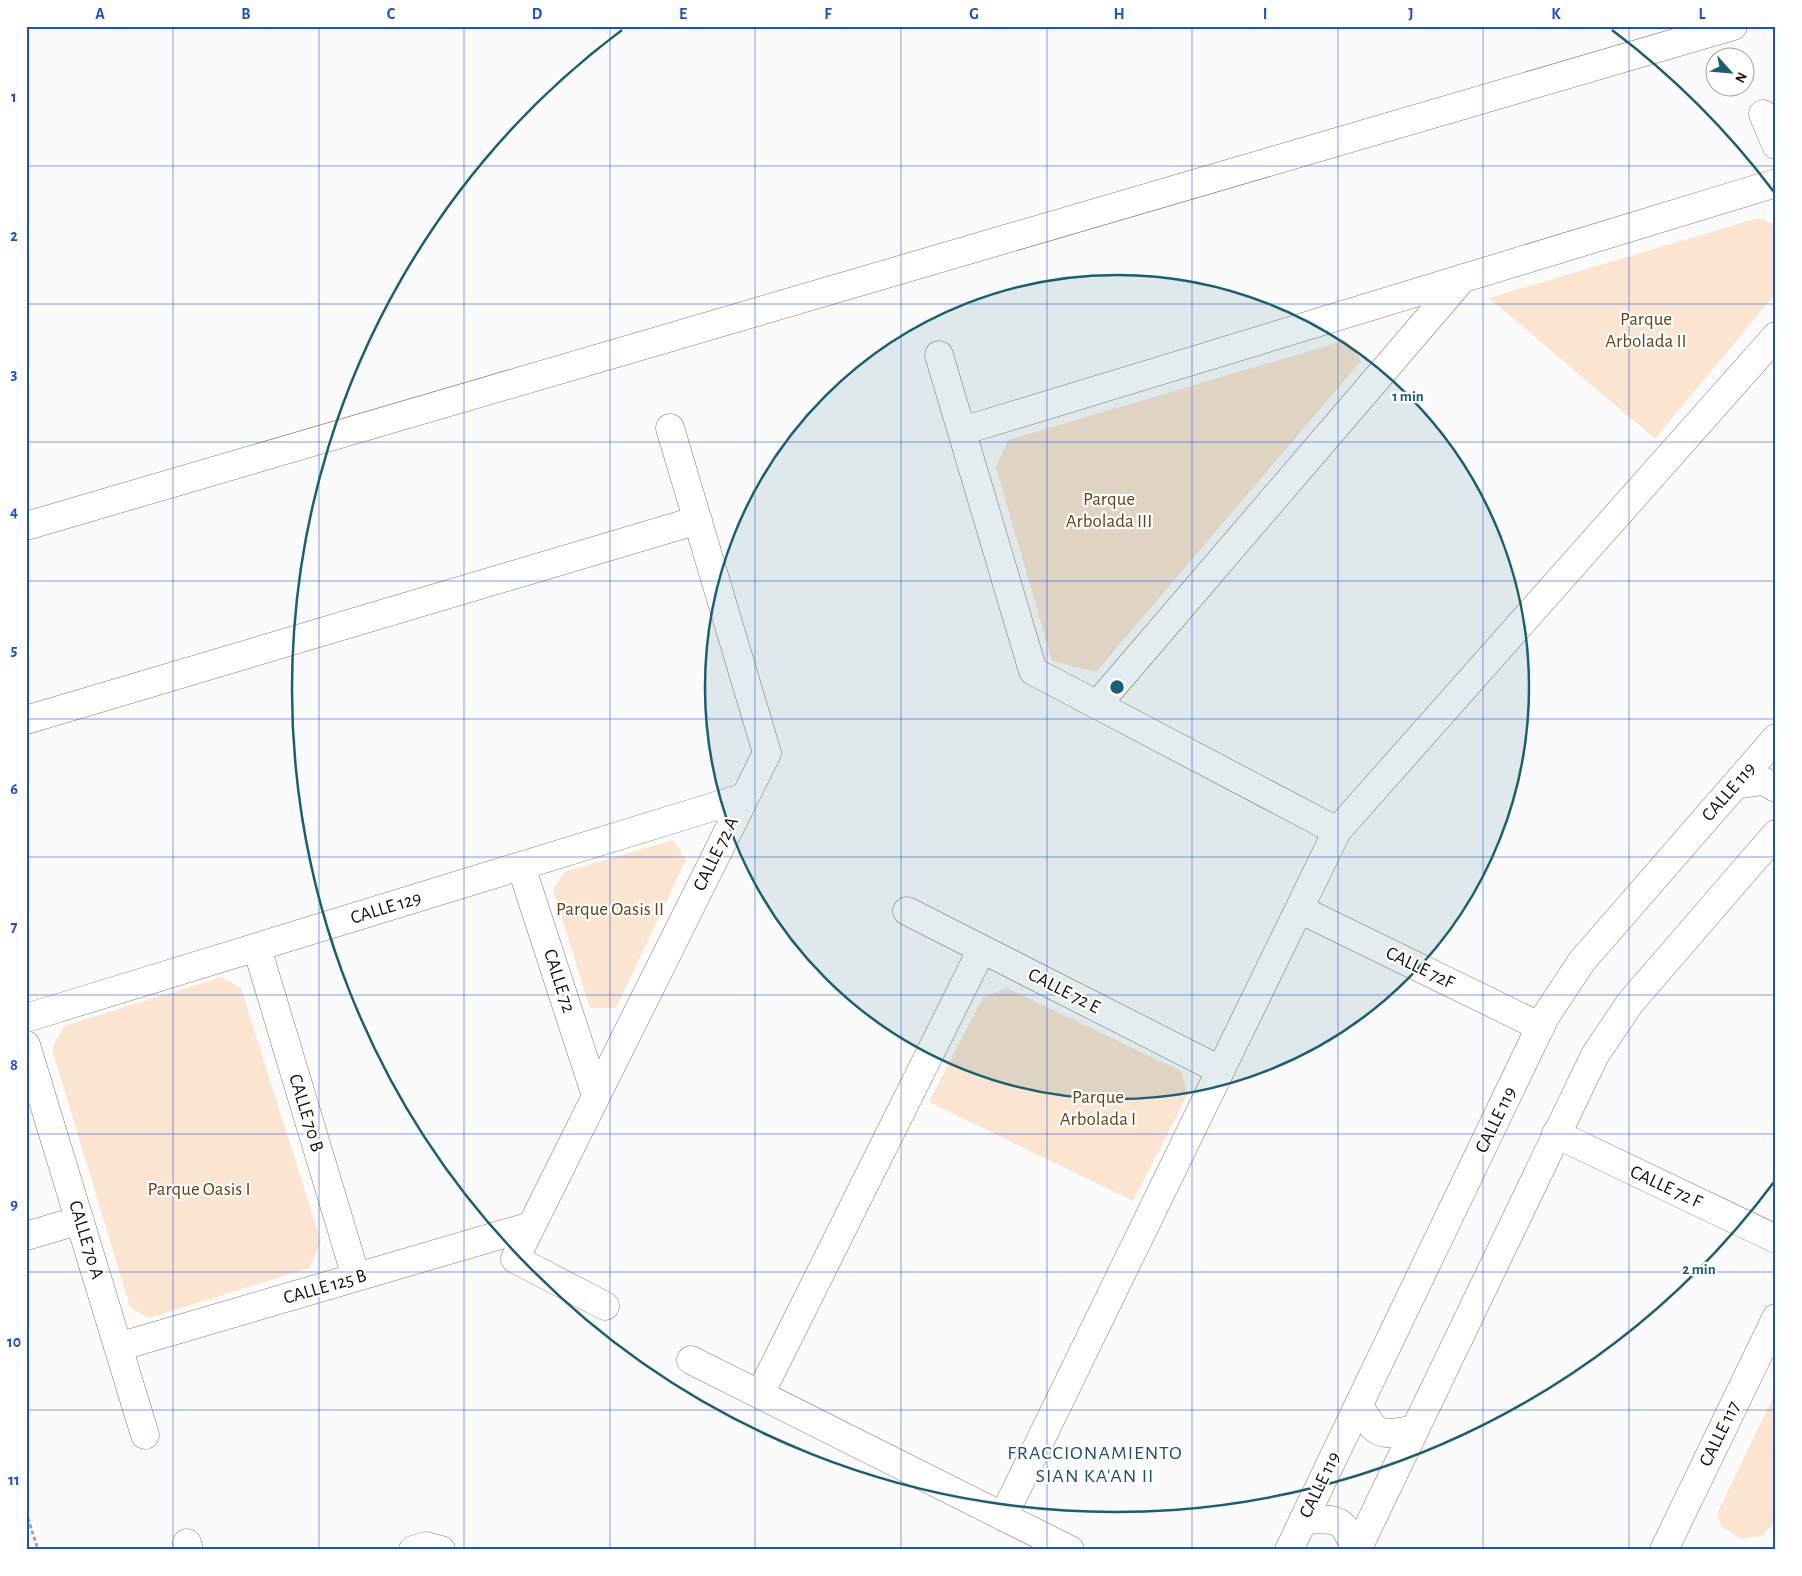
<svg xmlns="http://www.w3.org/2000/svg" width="1802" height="1576" viewBox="0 0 1802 1576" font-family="'Alegreya Sans',sans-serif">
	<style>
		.green { fill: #fbe4d0 }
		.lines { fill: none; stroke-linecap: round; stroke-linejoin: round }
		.minor-casing { stroke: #91765f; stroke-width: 29 }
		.tertiary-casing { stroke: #91765f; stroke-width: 29 }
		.path { stroke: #a8a4a1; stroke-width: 3; stroke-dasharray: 4 2.5; stroke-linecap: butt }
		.minor { stroke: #fff; stroke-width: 28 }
		.tertiary { stroke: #fff; stroke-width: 28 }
		.grid { fill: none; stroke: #1d4ed8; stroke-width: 1; stroke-opacity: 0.55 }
		.ring { fill: none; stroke: #1c5f73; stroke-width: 2.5 }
		.labels { text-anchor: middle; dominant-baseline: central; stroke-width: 4.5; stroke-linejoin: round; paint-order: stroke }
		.park-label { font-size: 19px; fill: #694115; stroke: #fff }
		.street-label { font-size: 19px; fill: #190f06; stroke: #fff }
		.neighbourhood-label { font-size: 20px; letter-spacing: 1px; fill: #1e5262; stroke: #fff }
		.centre { fill: #1c5f73; stroke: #fff; stroke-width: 2.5 }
		.ring-label { font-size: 15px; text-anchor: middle; font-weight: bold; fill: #1c5f73; stroke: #fff; stroke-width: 4.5; stroke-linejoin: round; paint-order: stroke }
		.neatline { fill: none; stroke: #1d4ed8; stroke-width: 2 }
		.grid-label { font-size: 16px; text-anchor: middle; font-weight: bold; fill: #1d4ed8 }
	</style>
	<rect width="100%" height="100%" fill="#fbfbfb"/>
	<!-- green -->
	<path class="green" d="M 1758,218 L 1776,225 L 1776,293 L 1655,439 L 1489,298 Z
		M 1347,340 L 1361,361 L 1096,672 L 1052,661 L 996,467 L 1008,440 Z
		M 673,840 L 686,860 L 616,1008 L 590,1008 L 553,890 L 564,872 Z
		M 222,977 L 241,988 L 321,1242 L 309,1268 L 149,1318 L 130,1307 L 52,1049 L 64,1026 Z
		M 1007,988 L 1181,1071 L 1188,1094 L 1133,1201 L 929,1102 L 983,997 Z
		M 1776,1391 L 1776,1522 L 1762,1535 L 1742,1539 L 1722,1527 L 1717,1514 Z"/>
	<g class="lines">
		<defs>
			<path id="minor" d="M 1763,114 L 1776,145
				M 939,355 L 1033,671 L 1337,831
				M 962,431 L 1776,183
				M 26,526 L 1733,26
				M 1097,705 L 1463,278
				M 26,720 L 698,520
				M 521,866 L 596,1096
				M 1299,909 L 1541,1027
				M 907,911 L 1220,1070
				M 257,948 L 356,1277
				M 26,1018 L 745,797
				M 26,1045 L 145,1435
				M 1556,1134 L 1776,1239
				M 26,1236 L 80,1220
				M 605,1306 L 515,1259 L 767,753 L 670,428
				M 118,1347 L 531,1226
				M 691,1360 L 1070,1550
				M 760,1394 L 982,949
				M 1003,1517 L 1337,831 L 1776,336
				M 187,1543 L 189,1550
				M 413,1550 L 426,1546 L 441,1550
				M 1664,1550 L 1776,1318"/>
			<path id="tertiary" d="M 1735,785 L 1763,781 L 1776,788
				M 1359,1404 C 1375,1436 1380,1437 1415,1429
				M 1303,1520 C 1337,1519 1343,1516 1355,1550
				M 1289,1550 L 1545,1017 L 1582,961 L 1776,738
				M 1357,1550 L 1595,1055 L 1630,1003 L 1776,834"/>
		</defs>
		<!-- minor casing -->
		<use href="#minor" class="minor-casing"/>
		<!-- tertiary casing -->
		<use href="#tertiary" class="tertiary-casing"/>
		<!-- path -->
		<path class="path" d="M 26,1512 L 38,1550"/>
		<!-- minor -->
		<use href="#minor" class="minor"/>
		<!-- tertiary -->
		<use href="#tertiary" class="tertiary"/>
	</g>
	<!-- grid -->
	<path class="grid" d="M 173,26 L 173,1550M 319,26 L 319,1550M 464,26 L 464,1550M 610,26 L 610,1550M 755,26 L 755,1550M 901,26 L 901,1550M 1047,26 L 1047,1550M 1192,26 L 1192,1550M 1338,26 L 1338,1550M 1483,26 L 1483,1550M 1629,26 L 1629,1550M 26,166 L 1776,166M 26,304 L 1776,304M 26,442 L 1776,442M 26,581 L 1776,581M 26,719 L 1776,719M 26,857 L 1776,857M 26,995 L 1776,995M 26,1134 L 1776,1134M 26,1272 L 1776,1272M 26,1410 L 1776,1410"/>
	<!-- distance rings -->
	<circle cx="1117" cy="687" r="412" fill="#1c5f73" fill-opacity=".12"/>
	<g class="ring">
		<circle cx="1117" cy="687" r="412"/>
		<path d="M1774 1182A823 823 0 1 1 622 30M1612 30A823 823 0 0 1 1774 192"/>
	</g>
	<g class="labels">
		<!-- park labels -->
		<g class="park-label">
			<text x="1646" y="319">Parque<tspan x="1646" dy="22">Arbolada II</tspan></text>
			<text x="1109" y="499">Parque<tspan x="1109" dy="22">Arbolada III</tspan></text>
			<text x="610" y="909">Parque Oasis II</text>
			<text x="1098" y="1097">Parque<tspan x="1098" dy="22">Arbolada I</tspan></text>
			<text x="199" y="1189">Parque Oasis I</text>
		</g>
		<!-- street labels -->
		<g class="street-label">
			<text transform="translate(1729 792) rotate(-49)">CALLE 119</text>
			<text transform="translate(716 854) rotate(-64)">CALLE 72 A</text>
			<text transform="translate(386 908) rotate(-17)">CALLE 129</text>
			<text transform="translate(1420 968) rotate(26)">CALLE 72F</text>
			<text transform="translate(559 981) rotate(72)">CALLE 72</text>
			<text transform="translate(1064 991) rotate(27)">CALLE 72 E</text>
			<text transform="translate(306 1113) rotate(73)">CALLE 70 B</text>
			<text transform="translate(1496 1120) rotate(-64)">CALLE 119</text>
			<text transform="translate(1666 1187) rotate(25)">CALLE 72 F</text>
			<text transform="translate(86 1240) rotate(73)">CALLE 70 A</text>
			<text transform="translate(325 1287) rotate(-16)">CALLE 125 B</text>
			<text transform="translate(1720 1434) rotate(-64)">CALLE 117</text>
			<text transform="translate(1320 1485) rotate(-64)">CALLE 119</text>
		</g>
		<!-- neighbourhood labels -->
		<g class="neighbourhood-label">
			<text x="1095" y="1453">FRACCIONAMIENTO<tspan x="1095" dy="23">SIAN KA'AN II</tspan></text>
		</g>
	</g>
	<circle cx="1117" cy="687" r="8" class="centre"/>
	<g class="ring-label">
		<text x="1408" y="401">1 min</text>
		<text x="1699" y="1274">2 min</text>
	</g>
	<!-- border -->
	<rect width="1802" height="1576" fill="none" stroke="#ffffff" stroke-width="55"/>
	<!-- north arrow -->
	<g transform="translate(1730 72) rotate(117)"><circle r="24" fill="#ffffff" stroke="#a39f9b"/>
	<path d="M0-4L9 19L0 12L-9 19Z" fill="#1c5f73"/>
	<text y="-8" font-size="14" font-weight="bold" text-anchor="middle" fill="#190f06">N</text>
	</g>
	<rect x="28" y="28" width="1746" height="1520" class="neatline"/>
	<g class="grid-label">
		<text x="100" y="19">A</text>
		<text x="246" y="19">B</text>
		<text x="391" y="19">C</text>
		<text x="537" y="19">D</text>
		<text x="683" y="19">E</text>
		<text x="828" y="19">F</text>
		<text x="974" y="19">G</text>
		<text x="1119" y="19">H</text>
		<text x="1265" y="19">I</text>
		<text x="1411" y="19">J</text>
		<text x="1556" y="19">K</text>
		<text x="1702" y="19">L</text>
		<text x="14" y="102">1</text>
		<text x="14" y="241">2</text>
		<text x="14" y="379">3</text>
		<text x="14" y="517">4</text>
		<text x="14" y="655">5</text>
		<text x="14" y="794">6</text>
		<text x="14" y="932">7</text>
		<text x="14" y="1070">8</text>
		<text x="14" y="1209">9</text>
		<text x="14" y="1347">10</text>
		<text x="14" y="1485">11</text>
	</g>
</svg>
